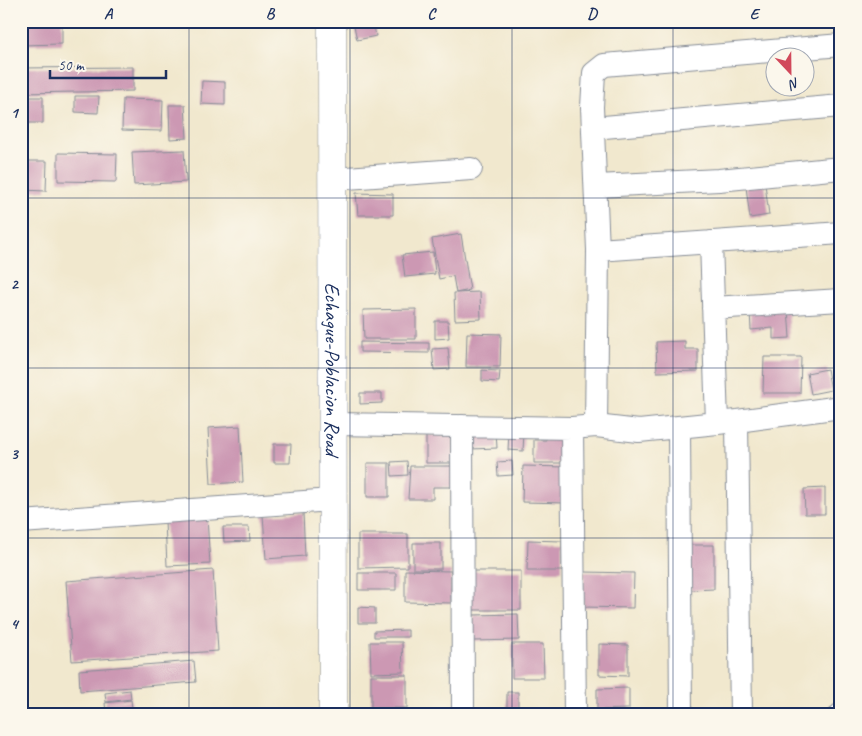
<svg xmlns="http://www.w3.org/2000/svg" width="862" height="736" viewBox="0 0 862 736" font-family="Caveat,sans-serif">
	<style>
		.building { fill: #cc98b3 }
		.lines { fill: none; stroke-linecap: round; stroke-linejoin: round }
		.minor-casing { stroke: #868c96; stroke-width: 24 }
		.major-casing { stroke: #868c96; stroke-width: 29 }
		.minor { stroke: #fff; stroke-width: 22 }
		.major { stroke: #fff; stroke-width: 28 }
		.grid { fill: none; stroke: #1b2f5e; stroke-width: 1; stroke-opacity: 0.55 }
		.labels { text-anchor: middle; dominant-baseline: central; stroke-width: 4; stroke-linejoin: round; paint-order: stroke }
		.street-label { font-size: 21px; fill: #1b2f5e; stroke: #fbf7ec }
		.neatline { fill: none; stroke: #1b2f5e; stroke-width: 2 }
		.grid-label { font-size: 16px; text-anchor: middle; font-weight: bold; fill: #1b2f5e }
	</style>
	<rect width="100%" height="100%" fill="#fbf7ec"/>
	<filter id="ink" filterUnits="userSpaceOnUse"><feTurbulence type="fractalNoise" baseFrequency=".02" numOctaves="2"/><feDisplacementMap in="SourceGraphic" scale="10" xChannelSelector="R" yChannelSelector="G"/><feConvolveMatrix kernelMatrix="1 2 1 2 8 2 1 2 1" color-interpolation-filters="sRGB"/></filter>
	<filter id="wash" filterUnits="userSpaceOnUse"><feTurbulence type="fractalNoise" baseFrequency=".0096" numOctaves="4" result="noise"/><feDisplacementMap in="SourceGraphic" scale="20" xChannelSelector="R" yChannelSelector="G"/><feGaussianBlur stdDeviation="1.12" result="paint"/><feColorMatrix in="noise" values="0 0 0 0 0 0 0 0 0 0 0 0 0 0 0 0 0 1.4 0 .05"/><feComposite in="paint" operator="in"/></filter>
	<g filter="url(#wash)">
		<rect width="100%" height="100%" fill="#f1e8ce"/>
		<g id="blocks">
			<!-- building -->
			<path class="building" d="M 21,21 L 62,21 L 62,44 L 21,45 Z
				M 373,21 L 376,36 L 357,40 L 354,26 Z
				M 133,67 L 133,91 L 21,93 L 21,68 Z
				M 202,81 L 225,82 L 225,105 L 201,104 Z
				M 75,96 L 99,96 L 98,113 L 75,112 Z
				M 21,97 L 43,97 L 43,123 L 21,123 Z
				M 123,99 L 163,100 L 162,131 L 122,130 Z
				M 169,105 L 185,105 L 187,138 L 170,139 Z
				M 184,150 L 186,182 L 134,185 L 132,152 Z
				M 58,153 L 117,154 L 116,182 L 58,181 Z
				M 21,161 L 47,161 L 46,191 L 21,190 Z
				M 765,184 L 769,215 L 750,218 L 746,187 Z
				M 356,193 L 393,194 L 393,215 L 358,215 Z
				M 461,234 L 470,290 L 456,293 L 453,276 L 439,279 L 432,239 Z
				M 433,252 L 435,274 L 405,277 L 402,255 Z
				M 480,292 L 481,319 L 455,320 L 454,293 Z
				M 788,308 L 790,338 L 773,339 L 773,328 L 751,330 L 750,311 Z
				M 416,309 L 416,339 L 364,339 L 363,310 Z
				M 435,321 L 448,321 L 449,338 L 435,339 Z
				M 467,333 L 501,334 L 500,367 L 466,367 Z
				M 685,341 L 685,349 L 698,349 L 698,371 L 657,372 L 656,342 Z
				M 360,342 L 429,343 L 429,353 L 360,352 Z
				M 448,348 L 450,369 L 434,370 L 432,349 Z
				M 764,357 L 801,357 L 800,393 L 763,393 Z
				M 827,369 L 831,390 L 811,394 L 807,373 Z
				M 482,370 L 500,371 L 499,382 L 482,381 Z
				M 360,393 L 382,393 L 382,403 L 360,404 Z
				M 240,426 L 243,482 L 211,484 L 208,428 Z
				M 496,432 L 497,448 L 471,449 L 471,433 Z
				M 509,432 L 524,432 L 523,451 L 508,450 Z
				M 547,433 L 564,434 L 564,463 L 534,463 L 534,440 L 546,440 Z
				M 426,435 L 454,435 L 454,463 L 426,463 Z
				M 274,444 L 291,444 L 290,463 L 274,463 Z
				M 407,461 L 408,475 L 392,476 L 391,462 Z
				M 512,461 L 513,475 L 498,476 L 497,462 Z
				M 367,463 L 389,463 L 389,497 L 367,497 Z
				M 410,466 L 457,466 L 457,487 L 433,487 L 433,499 L 408,499 Z
				M 523,466 L 568,467 L 567,503 L 522,502 Z
				M 825,488 L 825,514 L 805,514 L 804,489 Z
				M 303,513 L 305,556 L 266,559 L 263,515 Z
				M 207,518 L 210,564 L 167,566 L 165,521 Z
				M 223,527 L 249,527 L 250,541 L 224,542 Z
				M 358,534 L 408,534 L 408,567 L 358,568 Z
				M 528,540 L 562,541 L 562,571 L 527,571 Z
				M 413,543 L 441,543 L 441,569 L 413,569 Z
				M 690,545 L 714,545 L 714,589 L 691,590 Z
				M 213,570 L 218,651 L 72,661 L 66,581 Z
				M 405,570 L 451,571 L 451,603 L 405,602 Z
				M 470,571 L 521,571 L 521,610 L 470,610 Z
				M 584,572 L 634,573 L 633,608 L 583,607 Z
				M 358,573 L 396,573 L 396,590 L 358,590 Z
				M 358,607 L 375,608 L 375,623 L 358,623 Z
				M 518,614 L 519,640 L 473,641 L 473,615 Z
				M 408,630 L 408,637 L 374,637 L 374,631 Z
				M 370,642 L 402,642 L 403,672 L 371,673 Z
				M 512,644 L 543,644 L 544,678 L 512,678 Z
				M 599,644 L 628,645 L 628,676 L 599,675 Z
				M 194,661 L 196,682 L 80,691 L 79,670 Z
				M 371,675 L 407,675 L 407,708 L 371,708 Z
				M 629,688 L 629,709 L 597,710 L 597,689 Z
				M 130,690 L 131,699 L 106,702 L 105,693 Z
				M 507,692 L 518,692 L 518,712 L 507,712 Z
				M 131,700 L 132,708 L 106,712 L 105,703 Z
				M 402,710 L 402,715 L 372,715 L 372,711 Z
				M 130,711 L 131,715 L 117,715 L 117,712 Z"/>
		</g>
	</g>
	<g filter="url(#ink)">
		<use href="#blocks" fill-opacity="0" stroke="#868c96" stroke-width="1"/>
		<g class="lines">
			<defs>
				<path id="minor" d="M 593,128 L 841,106
					M 333,179 L 471,169
					M 597,186 L 719,180 L 841,168
					M 711,242 L 717,423
					M 598,250 L 841,233
					M 713,308 L 841,300
					M 737,421 L 741,715
					M 334,424 L 572,428 L 596,426 L 639,431 L 737,421 L 841,407
					M 462,426 L 463,715
					M 596,426 L 598,250 L 592,107 L 594,73 L 604,65 L 841,45
					M 679,427 L 681,715
					M 572,428 L 575,715
					M 21,522 L 332,500
					M 840,715 L 841,714"/>
				<g id="major">
					<path id="s1" d="M 332,21 L 333,715"/>
				</g>
			</defs>
			<!-- minor casing -->
			<use href="#minor" class="minor-casing"/>
			<!-- major casing -->
			<use href="#major" class="major-casing"/>
			<!-- minor -->
			<use href="#minor" class="minor"/>
			<!-- major -->
			<use href="#major" class="major"/>
		</g>
	</g>
	<!-- grid -->
	<path class="grid" d="M 189,21 L 189,715M 350,21 L 350,715M 512,21 L 512,715M 673,21 L 673,715M 21,198 L 841,198M 21,368 L 841,368M 21,538 L 841,538"/>
	<g class="labels">
		<!-- street labels -->
		<g class="street-label">
			<text stroke="none"><textPath href="#s1" startOffset="348">Echague-Poblacion Road</textPath></text>
		</g>
	</g>
	<!-- margin -->
	<rect width="862" height="736" fill="none" stroke="#fbf7ec" stroke-width="55"/>
	<!-- north arrow -->
	<g transform="translate(790 72) rotate(158)"><circle r="24" fill="#fbf7ec" stroke="#a1a7b3"/>
	<path d="M0-4L9 19L0 12L-9 19Z" fill="#d1495b"/>
	<text y="-8" font-size="14" font-weight="bold" text-anchor="middle" fill="#1b2f5e">N</text>
	</g>
	<!-- scale -->
	<path d="M50 70v8h116v-8" fill="none" stroke="#1b2f5e" stroke-width="2.5"/>
	<text x="58" y="70" font-size="15" fill="#1b2f5e" stroke="#fbf7ec" stroke-width="4" paint-order="stroke">50 m</text>
	<rect x="28" y="28" width="806" height="680" class="neatline"/>
	<g class="grid-label">
		<text x="108" y="19">A</text>
		<text x="270" y="19">B</text>
		<text x="431" y="19">C</text>
		<text x="592" y="19">D</text>
		<text x="754" y="19">E</text>
		<text x="14" y="118">1</text>
		<text x="14" y="289">2</text>
		<text x="14" y="459">3</text>
		<text x="14" y="629">4</text>
	</g>
</svg>
